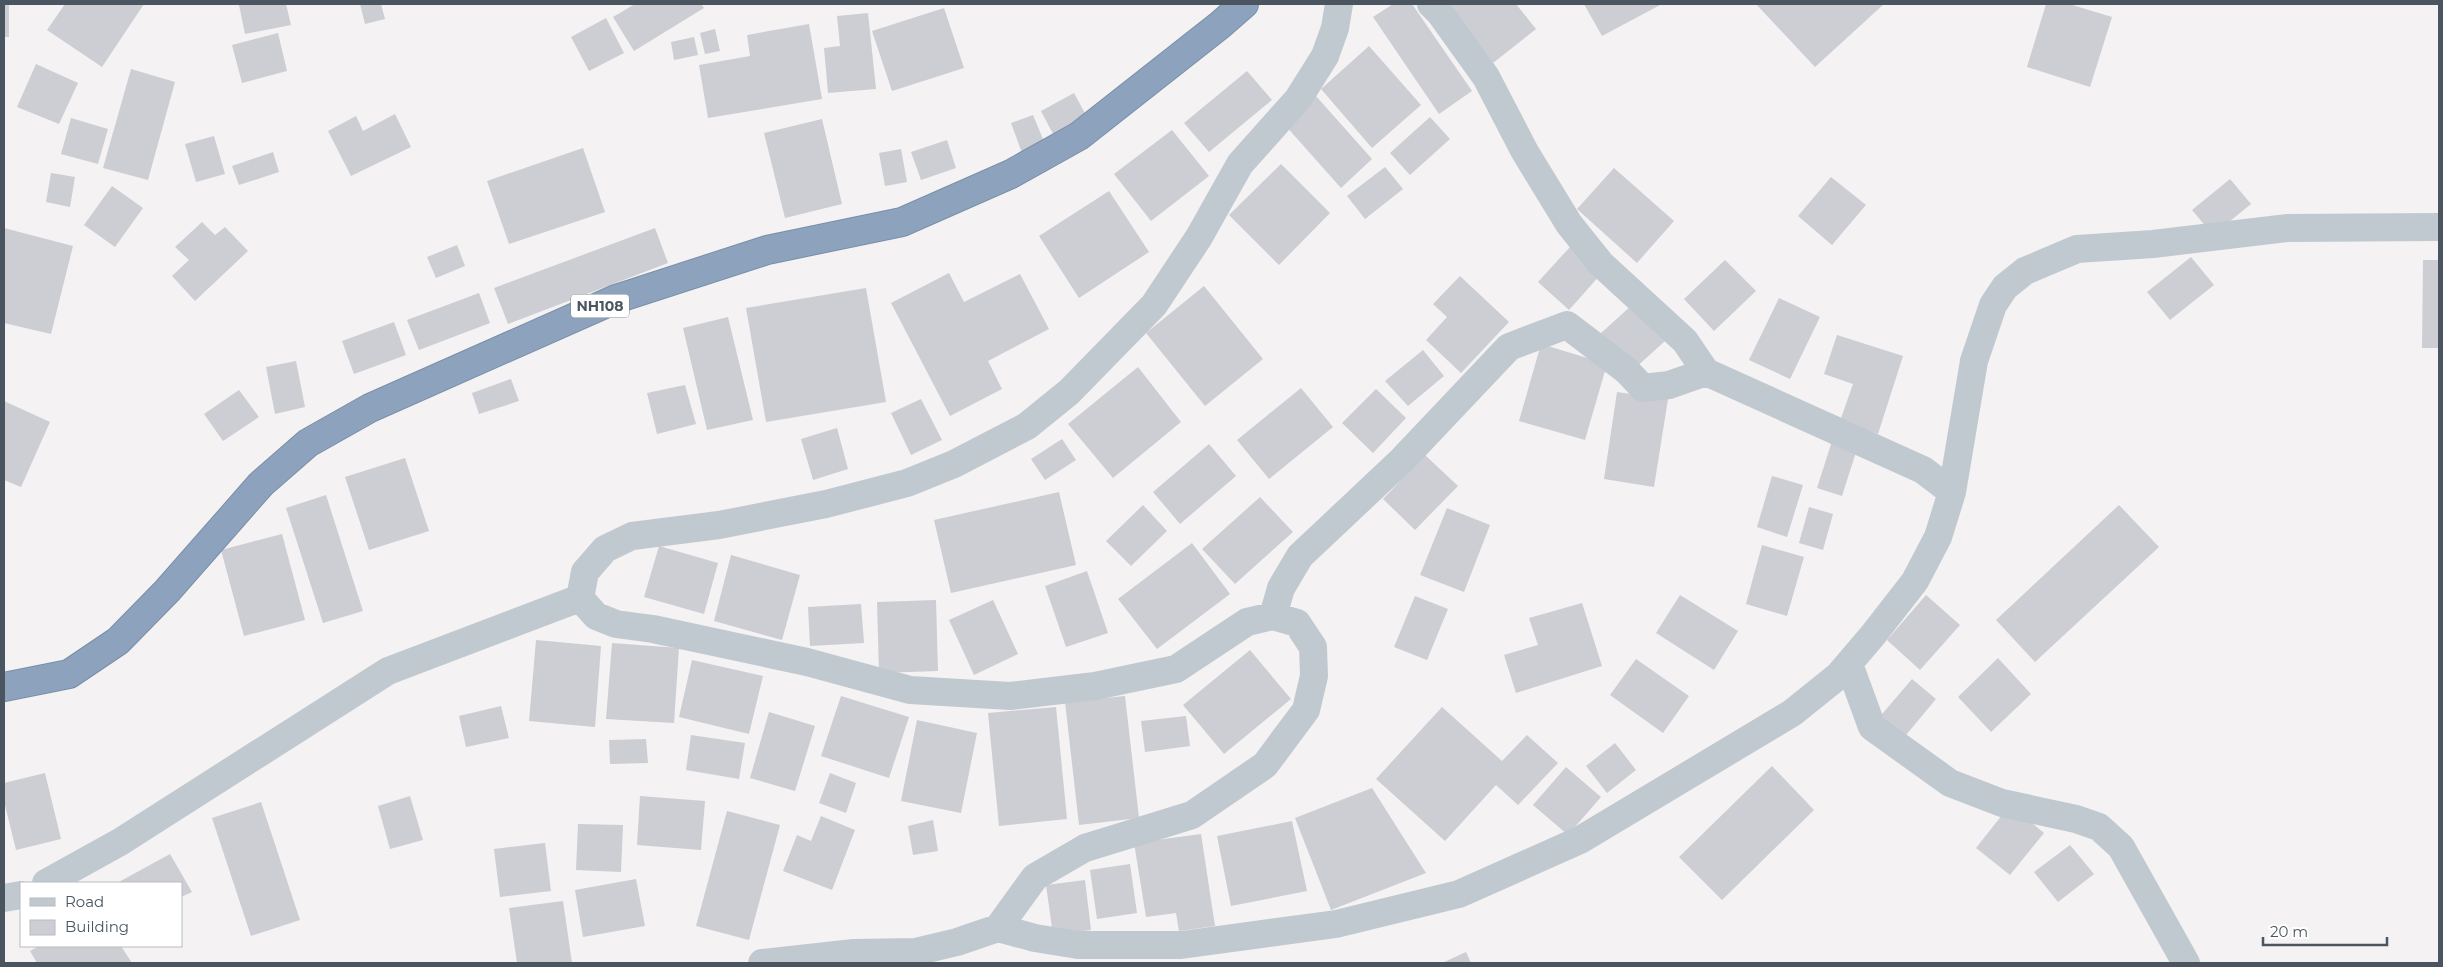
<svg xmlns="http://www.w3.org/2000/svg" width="2443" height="967" viewBox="0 0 2443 967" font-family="Montserrat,sans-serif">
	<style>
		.building { fill: #ccced4 }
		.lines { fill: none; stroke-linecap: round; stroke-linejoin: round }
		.highway-casing { stroke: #788ea9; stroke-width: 30 }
		.street { stroke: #c1c9d0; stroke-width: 28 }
		.highway { stroke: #8da3bd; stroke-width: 28 }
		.labels { text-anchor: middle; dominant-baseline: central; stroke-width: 4.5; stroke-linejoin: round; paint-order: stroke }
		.shield { fill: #fff; stroke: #80888f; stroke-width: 1 }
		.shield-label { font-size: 14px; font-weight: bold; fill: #4a555f }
	</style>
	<rect width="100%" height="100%" fill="#f4f2f2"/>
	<!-- building -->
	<path class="building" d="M 4,4 L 9,4 L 9,37 L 4,37 Z
		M 65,4 L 144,4 L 102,67 L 47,30 Z
		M 245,4 L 286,4 L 291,25 L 245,34 L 239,5 Z
		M 360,4 L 381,4 L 385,19 L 365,24 Z
		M 635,4 L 701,4 L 704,8 L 634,51 L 613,17 Z
		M 1393,4 L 1412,4 L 1472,91 L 1439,114 L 1373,17 Z
		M 1446,4 L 1516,4 L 1536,29 L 1493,63 Z
		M 1584,4 L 1662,4 L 1602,36 Z
		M 1756,4 L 1884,4 L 1815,67 Z
		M 2046,4 L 2069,4 L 2112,17 L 2090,87 L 2027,67 Z
		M 944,8 L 964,68 L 892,91 L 872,31 Z
		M 868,13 L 876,89 L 828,93 L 824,48 L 840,46 L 837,16 Z
		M 606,18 L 624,53 L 589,71 L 571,37 Z
		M 809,24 L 822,99 L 708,118 L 699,65 L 750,56 L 747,35 Z
		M 715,29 L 720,51 L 705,54 L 700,33 Z
		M 278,33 L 287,71 L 242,83 L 232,45 Z
		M 694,37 L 698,55 L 674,60 L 671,42 Z
		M 1369,46 L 1421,105 L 1372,148 L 1321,89 Z
		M 36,64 L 78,83 L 59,124 L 17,107 Z
		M 131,69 L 175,82 L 148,180 L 103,168 Z
		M 1247,71 L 1272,100 L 1209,152 L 1184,123 Z
		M 1074,93 L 1087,117 L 1053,134 L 1041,111 Z
		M 1316,96 L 1372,159 L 1341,188 L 1284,124 Z
		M 395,114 L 411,147 L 351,176 L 328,131 L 356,116 L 363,131 Z
		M 1033,115 L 1045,144 L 1022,153 L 1011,123 Z
		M 1430,117 L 1450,139 L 1410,175 L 1390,153 Z
		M 71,118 L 108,129 L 98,164 L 61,154 Z
		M 822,119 L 842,204 L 785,218 L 764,133 Z
		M 1172,130 L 1209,176 L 1151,221 L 1114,174 Z
		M 214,136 L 225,174 L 196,182 L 185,144 Z
		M 947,140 L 956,168 L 921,180 L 911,152 Z
		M 583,148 L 605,212 L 509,244 L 487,181 Z
		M 901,149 L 907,182 L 885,186 L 879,153 Z
		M 273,152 L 279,172 L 239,185 L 232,166 Z
		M 1281,164 L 1330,213 L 1279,265 L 1229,215 Z
		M 1385,167 L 1403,189 L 1365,219 L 1347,196 Z
		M 1614,168 L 1674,221 L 1637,263 L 1577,209 Z
		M 51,173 L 75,177 L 70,207 L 46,202 Z
		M 1831,177 L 1866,205 L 1832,245 L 1798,216 Z
		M 2230,179 L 2251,204 L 2213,235 L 2192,210 Z
		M 112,186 L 143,208 L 115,247 L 84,225 Z
		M 1109,191 L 1149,252 L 1079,298 L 1039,236 Z
		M 202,222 L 215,235 L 225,227 L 248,251 L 195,301 L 172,276 L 189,260 L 175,247 Z
		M 4,228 L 73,246 L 51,334 L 4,323 Z
		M 655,228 L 668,263 L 508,324 L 494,288 Z
		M 457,245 L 465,266 L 436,278 L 427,257 Z
		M 1570,247 L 1601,274 L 1569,310 L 1538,282 Z
		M 2191,257 L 2214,285 L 2170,320 L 2147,292 Z
		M 1725,260 L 1756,291 L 1714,331 L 1684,299 Z
		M 2423,260 L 2439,260 L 2439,348 L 2422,348 Z
		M 949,273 L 964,302 L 1020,274 L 1049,329 L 988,361 L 1002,389 L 950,416 L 891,303 Z
		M 1460,276 L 1509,322 L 1461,373 L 1426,340 L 1447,317 L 1433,304 Z
		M 1204,286 L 1263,359 L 1205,406 L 1146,333 Z
		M 866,288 L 886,402 L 766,422 L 746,308 Z
		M 479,293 L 490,323 L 419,350 L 407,320 Z
		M 1779,298 L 1820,317 L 1790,379 L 1749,360 Z
		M 1632,305 L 1665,341 L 1633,370 L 1600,334 Z
		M 728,317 L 753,420 L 707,430 L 683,328 Z
		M 394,322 L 406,355 L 354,374 L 342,341 Z
		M 1837,335 L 1903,356 L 1878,434 L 1840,421 L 1853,384 L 1824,374 Z
		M 1541,344 L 1607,364 L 1585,440 L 1519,421 Z
		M 1423,350 L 1444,376 L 1408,406 L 1385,381 Z
		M 296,361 L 305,407 L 275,414 L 266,367 Z
		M 1138,367 L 1181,422 L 1113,478 L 1068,424 Z
		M 511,379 L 519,401 L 479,414 L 472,393 Z
		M 685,385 L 696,424 L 657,434 L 647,393 Z
		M 1301,388 L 1333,427 L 1269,479 L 1237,440 Z
		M 1376,389 L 1406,418 L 1373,453 L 1342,423 Z
		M 239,390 L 259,417 L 223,441 L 204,414 Z
		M 1617,392 L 1668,399 L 1654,487 L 1604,479 Z
		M 921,399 L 942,440 L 911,455 L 891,413 Z
		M 4,401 L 50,422 L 21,487 L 4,480 Z
		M 837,428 L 848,469 L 813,480 L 801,439 Z
		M 1062,439 L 1076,460 L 1045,480 L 1031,459 Z
		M 1832,441 L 1857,449 L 1842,496 L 1817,488 Z
		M 1209,444 L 1236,476 L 1180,524 L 1153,492 Z
		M 1425,455 L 1458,486 L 1415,530 L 1383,499 Z
		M 405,458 L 429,531 L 369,550 L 345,477 Z
		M 1772,476 L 1803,485 L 1787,537 L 1757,527 Z
		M 1059,492 L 1076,565 L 951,593 L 934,520 Z
		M 326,495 L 363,611 L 323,623 L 286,508 Z
		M 1260,497 L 1293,532 L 1235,584 L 1202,549 Z
		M 1143,505 L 1167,531 L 1131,566 L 1106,541 Z
		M 2119,505 L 2159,547 L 2035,662 L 1996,620 Z
		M 1809,507 L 1833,514 L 1823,550 L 1799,543 Z
		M 1447,508 L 1490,525 L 1464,592 L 1420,575 Z
		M 282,534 L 305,620 L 244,636 L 221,550 Z
		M 1192,543 L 1230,594 L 1157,649 L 1118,599 Z
		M 1762,545 L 1804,557 L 1787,616 L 1746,604 Z
		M 659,546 L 718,563 L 704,614 L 644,597 Z
		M 731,555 L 800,575 L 782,640 L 714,621 Z
		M 1087,571 L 1108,633 L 1066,647 L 1045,586 Z
		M 1680,595 L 1738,631 L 1714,670 L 1656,633 Z
		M 1926,595 L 1960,625 L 1920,670 L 1887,640 Z
		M 1415,596 L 1448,609 L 1427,660 L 1394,647 Z
		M 936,600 L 938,671 L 879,673 L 877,602 Z
		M 993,600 L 1018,654 L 974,675 L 949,620 Z
		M 1582,603 L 1602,666 L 1516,693 L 1504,655 L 1538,645 L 1529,618 Z
		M 861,604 L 864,643 L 810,646 L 808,607 Z
		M 536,640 L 601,646 L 595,727 L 529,721 Z
		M 612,643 L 679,648 L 674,723 L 606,719 Z
		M 1250,650 L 1291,699 L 1224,754 L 1183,705 Z
		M 1998,658 L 2031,694 L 1991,732 L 1958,697 Z
		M 1636,659 L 1689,696 L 1663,733 L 1610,695 Z
		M 692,660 L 763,676 L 749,734 L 679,717 Z
		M 1912,679 L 1936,699 L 1901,741 L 1877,720 Z
		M 841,696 L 909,717 L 889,778 L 821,756 Z
		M 1125,696 L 1139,818 L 1079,825 L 1065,702 Z
		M 501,706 L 509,738 L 466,747 L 459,716 Z
		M 1056,707 L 1067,819 L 999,826 L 988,713 Z
		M 1442,707 L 1502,761 L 1527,735 L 1558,763 L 1518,805 L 1496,785 L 1445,841 L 1376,779 Z
		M 769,712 L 815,726 L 795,791 L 750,778 Z
		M 1186,716 L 1190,746 L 1145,752 L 1141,721 Z
		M 917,720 L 977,733 L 961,813 L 901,801 Z
		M 691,735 L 745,743 L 739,779 L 686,770 Z
		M 646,739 L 648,763 L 610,764 L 609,740 Z
		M 1615,743 L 1636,770 L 1607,793 L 1586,766 Z
		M 1772,766 L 1814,810 L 1722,900 L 1679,857 Z
		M 1566,767 L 1601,797 L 1568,835 L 1533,805 Z
		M 45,773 L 61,839 L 16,850 L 4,801 L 4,783 Z
		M 830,773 L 856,783 L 846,813 L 819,803 Z
		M 1372,788 L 1426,873 L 1331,910 L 1295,818 Z
		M 410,796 L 423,840 L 390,849 L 378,806 Z
		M 640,796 L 705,801 L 701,850 L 637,845 Z
		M 261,802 L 300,920 L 251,936 L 212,818 Z
		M 2010,805 L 2044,833 L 2010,875 L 1976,848 Z
		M 727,811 L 780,825 L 749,940 L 696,926 Z
		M 821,816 L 855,830 L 832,890 L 783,871 L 797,835 L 811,841 Z
		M 933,820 L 938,851 L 913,855 L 908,826 Z
		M 1292,821 L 1307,891 L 1231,906 L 1217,836 Z
		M 578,824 L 623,825 L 621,872 L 576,870 Z
		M 1201,834 L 1215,926 L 1179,931 L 1176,913 L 1146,917 L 1134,843 Z
		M 545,843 L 551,891 L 500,897 L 494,849 Z
		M 2070,845 L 2094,874 L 2058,902 L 2034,872 Z
		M 170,854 L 192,892 L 181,897 L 181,883 L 117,883 Z
		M 1130,864 L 1137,913 L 1097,919 L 1090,870 Z
		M 636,879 L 645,926 L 583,937 L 575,890 Z
		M 1085,880 L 1091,930 L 1053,935 L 1046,885 Z
		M 563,901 L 572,963 L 517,963 L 509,908 Z
		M 39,946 L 121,946 L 132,963 L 37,963 L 30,951 Z
		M 1466,952 L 1471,963 L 1442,963 Z"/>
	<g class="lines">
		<defs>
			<path id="highway" d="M 4,687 L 69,674 L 118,641 L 167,591 L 261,484 L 308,443 L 370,408 L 616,299 L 767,250 L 902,222 L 1011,174 L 1079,136 L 1220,25 L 1244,4"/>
		</defs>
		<!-- highway casing -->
		<use href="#highway" class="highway-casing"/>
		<!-- street -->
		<path class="street" d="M 1431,4 L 1440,13 L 1486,77 L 1525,152 L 1569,224 L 1601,264 L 1685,341 L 1706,372
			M 1273,616 L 1281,588 L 1300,556 L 1402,460 L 1509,347 L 1567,325 L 1626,370 L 1643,388 L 1669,385 L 1706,372 L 1923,470 L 1952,492
			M 1849,664 L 1872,727 L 1950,783 L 2002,803 L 2076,819 L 2099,827 L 2121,847 L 2186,963
			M 46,883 L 120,842 L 388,671 L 580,598
			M 4,898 L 21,895
			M 998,928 L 1035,938 L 1078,945 L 1181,945 L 1336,924 L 1459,894 L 1580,840 L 1792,713 L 1838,676 L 1873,635 L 1915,581 L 1938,537 L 1952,492 L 1974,361 L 1993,305 L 2005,287 L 2025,271 L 2077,249 L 2153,244 L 2288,228 L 2439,227
			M 762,963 L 854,953 L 915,952 L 957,942 L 998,928 L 1035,877 L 1085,848 L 1192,815 L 1265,765 L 1306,710 L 1314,676 L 1313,647 L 1297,623 L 1273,616 L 1247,622 L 1176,669 L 1095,686 L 1010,696 L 910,690 L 807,662 L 653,629 L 616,624 L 596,616 L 580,598 L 585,572 L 605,549 L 632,536 L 719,525 L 826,504 L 907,483 L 954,464 L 1027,426 L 1069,392 L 1154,305 L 1199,237 L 1240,164 L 1298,99 L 1325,56 L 1335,28 L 1339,4"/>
		<!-- highway -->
		<use href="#highway" class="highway"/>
	</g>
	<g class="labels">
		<!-- shield labels -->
		<rect class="shield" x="571" y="294.5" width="58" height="23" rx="4"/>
		<g class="shield-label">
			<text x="600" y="306">NH108</text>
		</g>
	</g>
	<!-- border -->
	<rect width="2443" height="967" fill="none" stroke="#4a555f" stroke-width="10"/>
	<!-- legend -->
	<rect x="20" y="882" width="162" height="65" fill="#ffffff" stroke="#b7bbbf"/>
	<rect x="30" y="898" width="25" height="8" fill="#c1c9d0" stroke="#b7bbbf"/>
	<text x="65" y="907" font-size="15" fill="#4a555f">Road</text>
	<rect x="30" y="920" width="25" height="15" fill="#ccced4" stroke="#b7bbbf"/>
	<text x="65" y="932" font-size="15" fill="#4a555f">Building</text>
	<!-- scale -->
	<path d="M2263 937v8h124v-8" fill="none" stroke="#4a555f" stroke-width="2.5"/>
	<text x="2270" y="937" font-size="15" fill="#4a555f" stroke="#ffffff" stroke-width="4" paint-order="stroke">20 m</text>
</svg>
